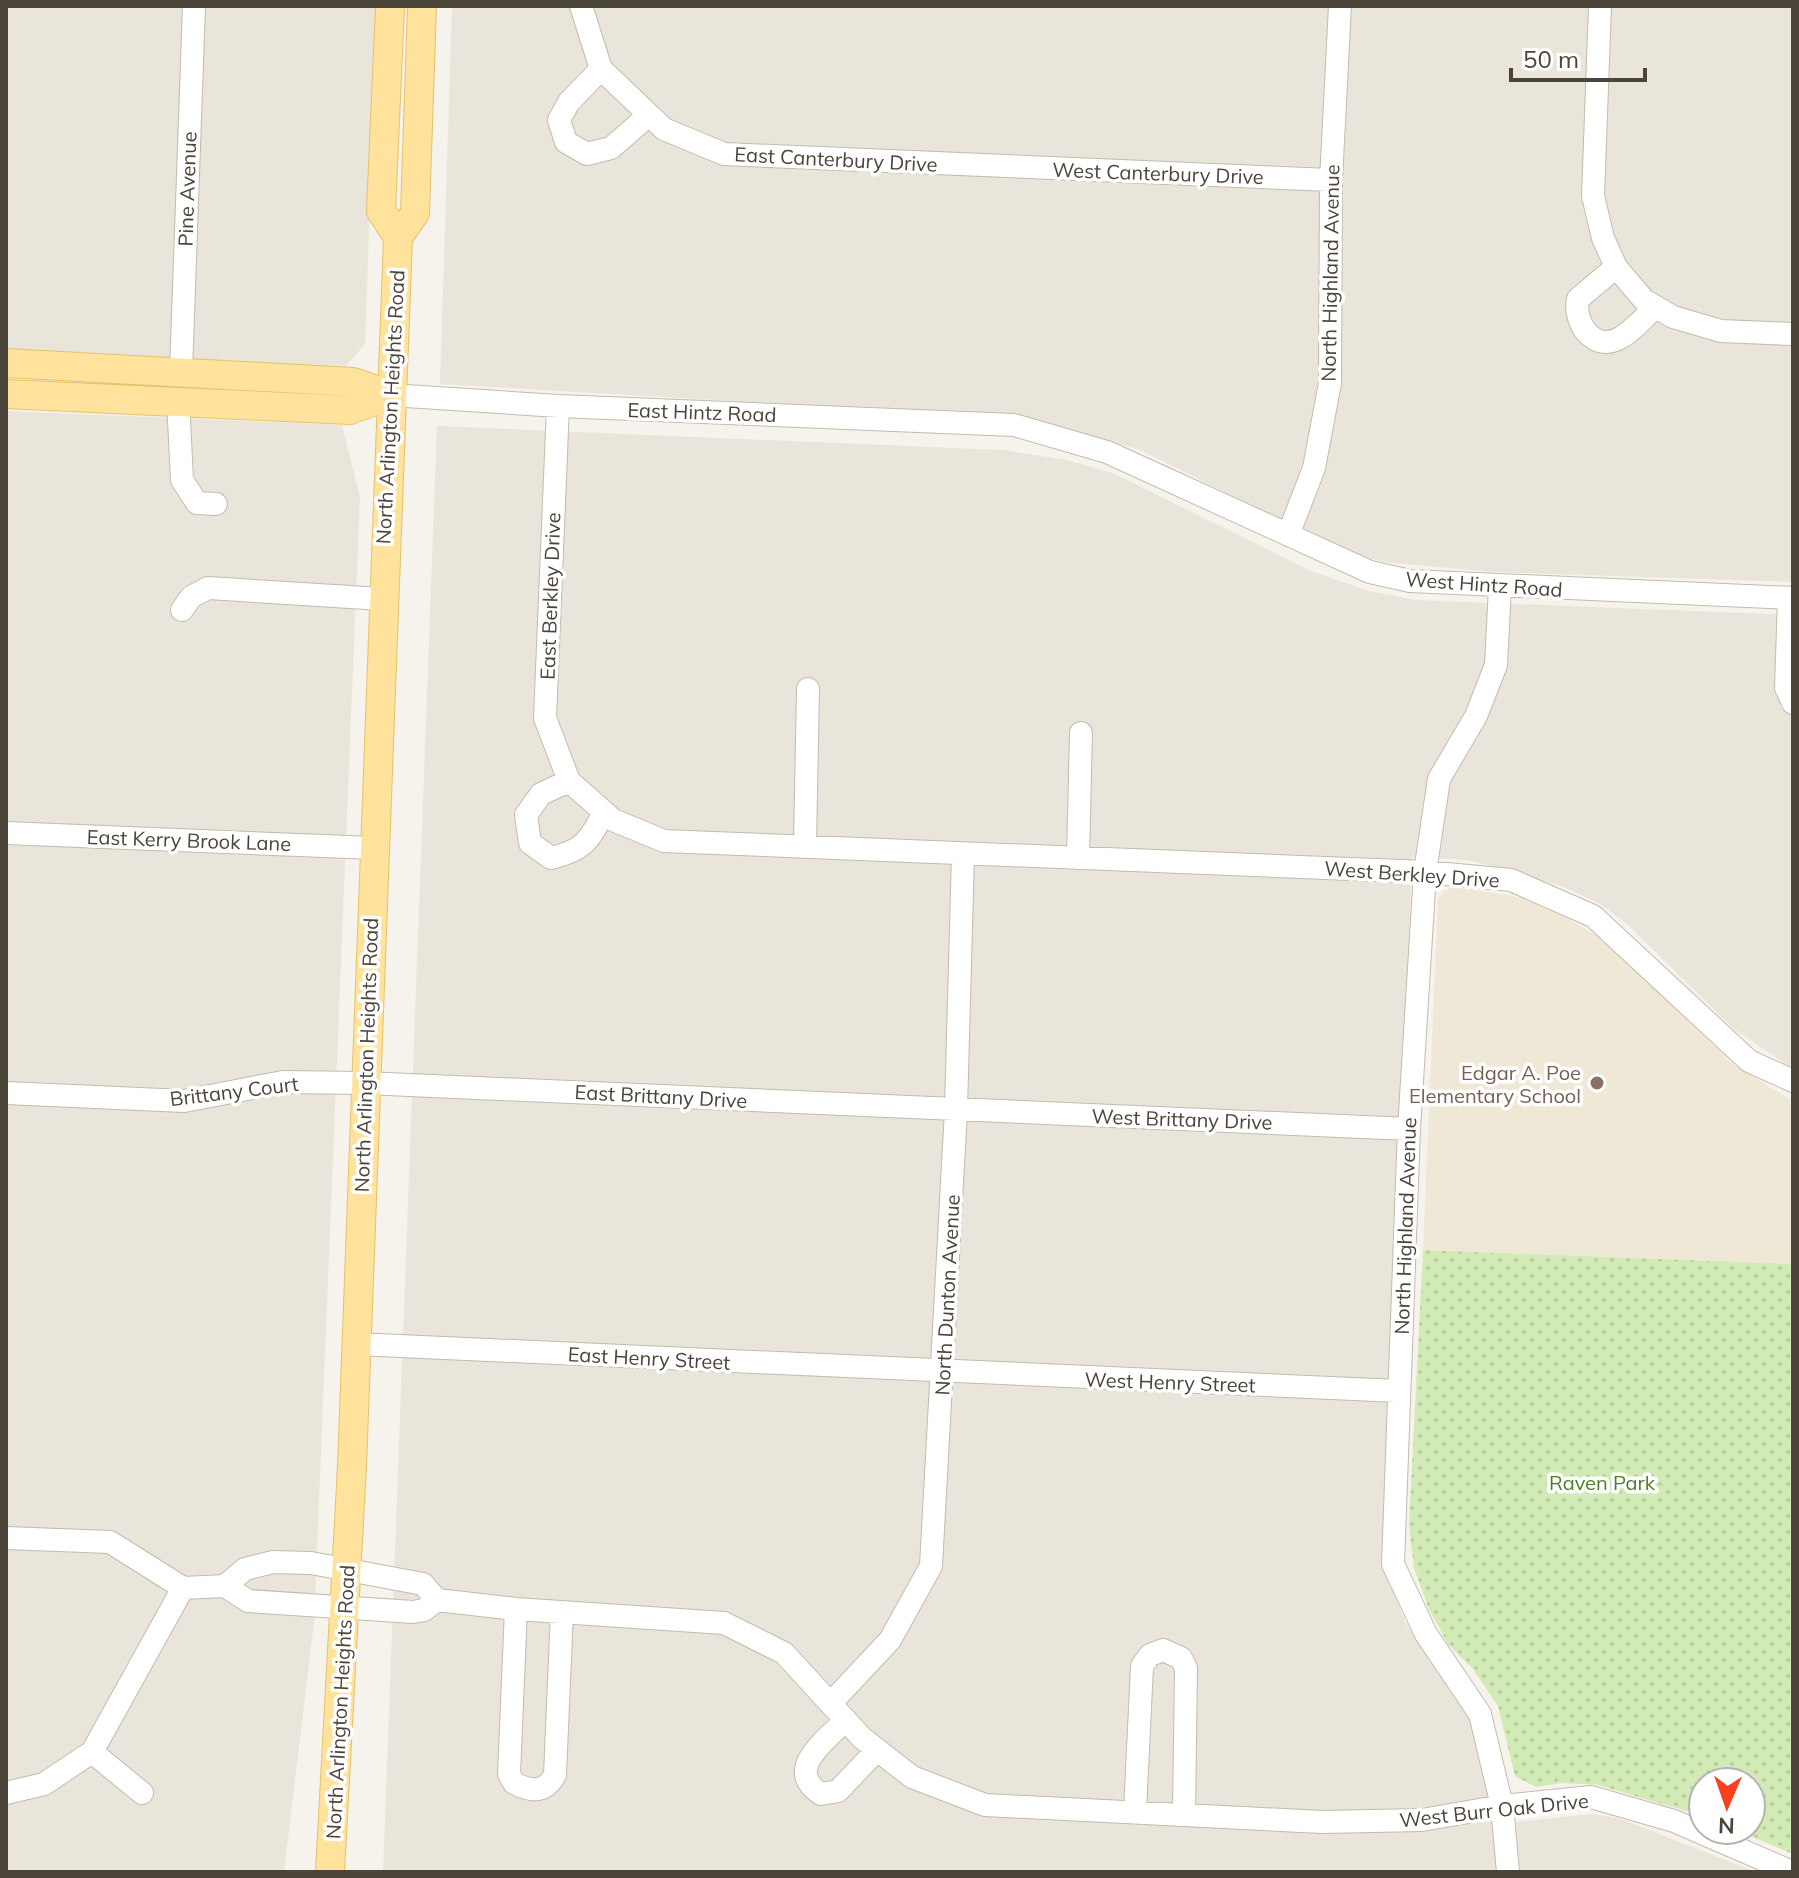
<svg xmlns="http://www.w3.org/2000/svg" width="1799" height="1878" viewBox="0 0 1799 1878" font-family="Mulish,sans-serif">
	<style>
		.residential { fill: #eae5da }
		.education { fill: #efe8d6 }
		.park { fill: url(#park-dots) }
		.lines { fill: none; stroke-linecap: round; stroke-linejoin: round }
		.minor-casing { stroke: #c2bbae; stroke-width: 24 }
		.major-casing { stroke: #e6c16a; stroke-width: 30 }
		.minor { stroke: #fff; stroke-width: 22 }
		.major { stroke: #ffe39c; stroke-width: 28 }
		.education-dot { fill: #8d6e63; stroke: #fff; stroke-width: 3 }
		.labels { text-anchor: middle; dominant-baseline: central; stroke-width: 7; stroke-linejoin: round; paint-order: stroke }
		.street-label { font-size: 20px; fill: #4b4439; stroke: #fff }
		.education-label { font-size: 20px; fill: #785e54; stroke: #fff; text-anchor: end }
		.park-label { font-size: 20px; fill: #4a7f2a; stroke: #fff }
	</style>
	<defs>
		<pattern id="park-dots" width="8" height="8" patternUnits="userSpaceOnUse" patternTransform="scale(2)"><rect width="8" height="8" fill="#d2eab5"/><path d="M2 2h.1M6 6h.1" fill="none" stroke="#b6ca9c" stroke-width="1.8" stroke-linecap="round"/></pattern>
	</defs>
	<rect width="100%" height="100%" fill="#f6f3ec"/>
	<!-- residential -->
	<path class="residential" d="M 6,6 L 377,6 L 365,344 L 346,366 L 6,355 Z
		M 452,6 L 1793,6 L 1793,582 L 1492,572 L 1384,562 L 1340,549 L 1138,449 L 1039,423 L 995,416 L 440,384 Z
		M 6,411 L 342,425 L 360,497 L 314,1622 L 284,1872 L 6,1872 Z
		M 437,426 L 1002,450 L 1067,460 L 1115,474 L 1311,571 L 1369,591 L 1416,600 L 1793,615 L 1793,1069 L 1734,1029 L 1627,924 L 1600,904 L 1566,888 L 1509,870 L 1467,860 L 1412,857 L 1386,1554 L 1392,1588 L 1405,1622 L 1469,1717 L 1481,1745 L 1494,1824 L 1593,1814 L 1621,1819 L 1756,1872 L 383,1872 Z"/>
	<!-- education -->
	<path class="education" d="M 1455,887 L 1514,896 L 1549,908 L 1603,939 L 1734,1065 L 1793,1101 L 1793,1264 L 1423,1250 L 1438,899 L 1445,890 Z"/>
	<!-- park -->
	<path class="park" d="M 1423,1250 L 1793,1264 L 1793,1854 L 1736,1830 L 1751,1830 L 1751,1782 L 1703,1782 L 1703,1816 L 1598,1785 L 1561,1783 L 1536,1787 L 1515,1776 L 1498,1706 L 1473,1669 L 1448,1644 L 1429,1609 L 1414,1568 L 1409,1525 Z"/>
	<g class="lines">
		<defs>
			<path id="minor" d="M 581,6 L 601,69 L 664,129 L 724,154 L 1331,180
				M 1600,6 L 1593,196 L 1603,238 L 1616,267 L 1644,300 L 1673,317 L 1721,331 L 1793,334
				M 601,69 L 569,102 L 559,120 L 566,142 L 587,154 L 611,148 L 649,115
				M 1616,267 L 1578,299 C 1573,322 1593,353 1620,338 C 1633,331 1644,317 1655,308
				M 181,372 L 194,6
				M 391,395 L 558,406 L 1014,425 L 1107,452 L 1370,572 L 1410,581 L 1793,598
				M 178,400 L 182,480 L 197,503 L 216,504
				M 558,406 L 545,718 L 569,781 L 613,820 L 664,841 L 1425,872 L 1511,880 L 1593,916 L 1749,1061 L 1793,1081
				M 1288,535 L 1314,468 L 1330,383 L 1331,180 L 1340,6
				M 1500,587 L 1496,665 L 1476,716 L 1439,779 L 1425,872 L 1409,1129 L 1393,1564 L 1426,1634 L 1480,1714 L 1502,1806 L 1508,1872
				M 1789,598 L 1786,688 L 1793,703
				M 182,610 L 191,597 L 208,588 L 382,599
				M 569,781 L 541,794 L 526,815 L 530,843 L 551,858 C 582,851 590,841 604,812
				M 6,833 L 373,848
				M 805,845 L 808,689
				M 1078,858 L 1081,733
				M 6,1093 L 184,1101 L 283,1082 L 365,1083 L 1409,1129
				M 356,1344 L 1398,1391
				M 6,1538 L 110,1542 L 183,1588 L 225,1586 L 245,1569 L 273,1562 L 311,1563 L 423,1584 L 437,1600 L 516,1609 L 724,1623 L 784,1653 L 862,1738 L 912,1777 L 985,1805 L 1322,1822 L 1422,1820 L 1502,1806 L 1591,1797 L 1674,1821 L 1792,1872
				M 225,1586 L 248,1601 L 413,1612 L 424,1610 L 437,1600
				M 516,1609 L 509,1774 L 514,1783 C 531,1792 545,1793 555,1775 L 562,1612
				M 831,1703 L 890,1640 L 931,1566 L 956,1110 L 963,854
				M 846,1720 C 826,1740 783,1770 821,1794 L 838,1791 L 876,1751
				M 92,1752 L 142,1793
				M 6,1793 L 44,1784 L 92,1752 L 183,1588
				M 1135,1812 L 1142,1666 L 1150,1655 L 1163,1650 L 1181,1658 L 1186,1668 L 1184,1814"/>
			<path id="major" d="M 390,6 L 381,211 L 398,237
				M 6,363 L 353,382 L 391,395
				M 6,394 L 350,410 L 391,395
				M 330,1872 L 352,1466 L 398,237 L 415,213 L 422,6"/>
		</defs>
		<!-- minor casing -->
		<use href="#minor" class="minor-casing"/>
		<!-- major casing -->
		<use href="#major" class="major-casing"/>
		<!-- minor -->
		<use href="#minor" class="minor"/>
		<!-- major -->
		<use href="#major" class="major"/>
	</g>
	<!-- markers -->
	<circle class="education-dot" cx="1597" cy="1083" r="8"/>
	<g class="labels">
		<!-- street labels -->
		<g class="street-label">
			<text transform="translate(836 159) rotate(3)">East Canterbury Drive</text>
			<text transform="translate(1158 173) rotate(2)">West Canterbury Drive</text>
			<text transform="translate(187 189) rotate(-88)">Pine Avenue</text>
			<text transform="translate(1330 273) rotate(-89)">North Highland Avenue</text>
			<text transform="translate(390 407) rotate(-87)">North Arlington Heights Road</text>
			<text transform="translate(702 412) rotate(2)">East Hintz Road</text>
			<text transform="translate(1484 584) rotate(4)">West Hintz Road</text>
			<text transform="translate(550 596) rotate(-88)">East Berkley Drive</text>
			<text transform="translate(189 840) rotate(2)">East Kerry Brook Lane</text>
			<text transform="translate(1412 874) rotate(4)">West Berkley Drive</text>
			<text transform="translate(366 1055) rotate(-88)">North Arlington Heights Road</text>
			<text transform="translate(234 1091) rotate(-7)">Brittany Court</text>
			<text transform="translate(661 1096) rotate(3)">East Brittany Drive</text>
			<text transform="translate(1182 1119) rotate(2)">West Brittany Drive</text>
			<text transform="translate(1405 1226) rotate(-88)">North Highland Avenue</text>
			<text transform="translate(947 1295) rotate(-87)">North Dunton Avenue</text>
			<text transform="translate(649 1358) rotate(3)">East Henry Street</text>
			<text transform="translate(1170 1382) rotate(2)">West Henry Street</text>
			<text transform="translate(340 1702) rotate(-87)">North Arlington Heights Road</text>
			<text transform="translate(1494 1810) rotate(-6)">West Burr Oak Drive</text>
		</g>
		<!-- education labels -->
		<g class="education-label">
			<text x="1581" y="1072">Edgar A. Poe<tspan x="1581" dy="23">Elementary School</tspan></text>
		</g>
		<!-- park labels -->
		<g class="park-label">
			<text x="1602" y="1482">Raven Park</text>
		</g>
	</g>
	<!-- border -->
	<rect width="1799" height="1878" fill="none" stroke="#4b4439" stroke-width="16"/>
	<!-- north arrow -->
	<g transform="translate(1727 1806) rotate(182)"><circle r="38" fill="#ffffff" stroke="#b7b4b0" stroke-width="2"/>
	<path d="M0-6L14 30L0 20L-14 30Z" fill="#fc3f1d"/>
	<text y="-12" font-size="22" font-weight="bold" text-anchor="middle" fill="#4b4439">N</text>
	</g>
	<!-- scale -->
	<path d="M1511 68v12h134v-12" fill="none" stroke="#4b4439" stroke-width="4"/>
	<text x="1523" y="68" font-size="24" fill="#4b4439" stroke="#ffffff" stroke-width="6" paint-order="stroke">50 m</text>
</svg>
